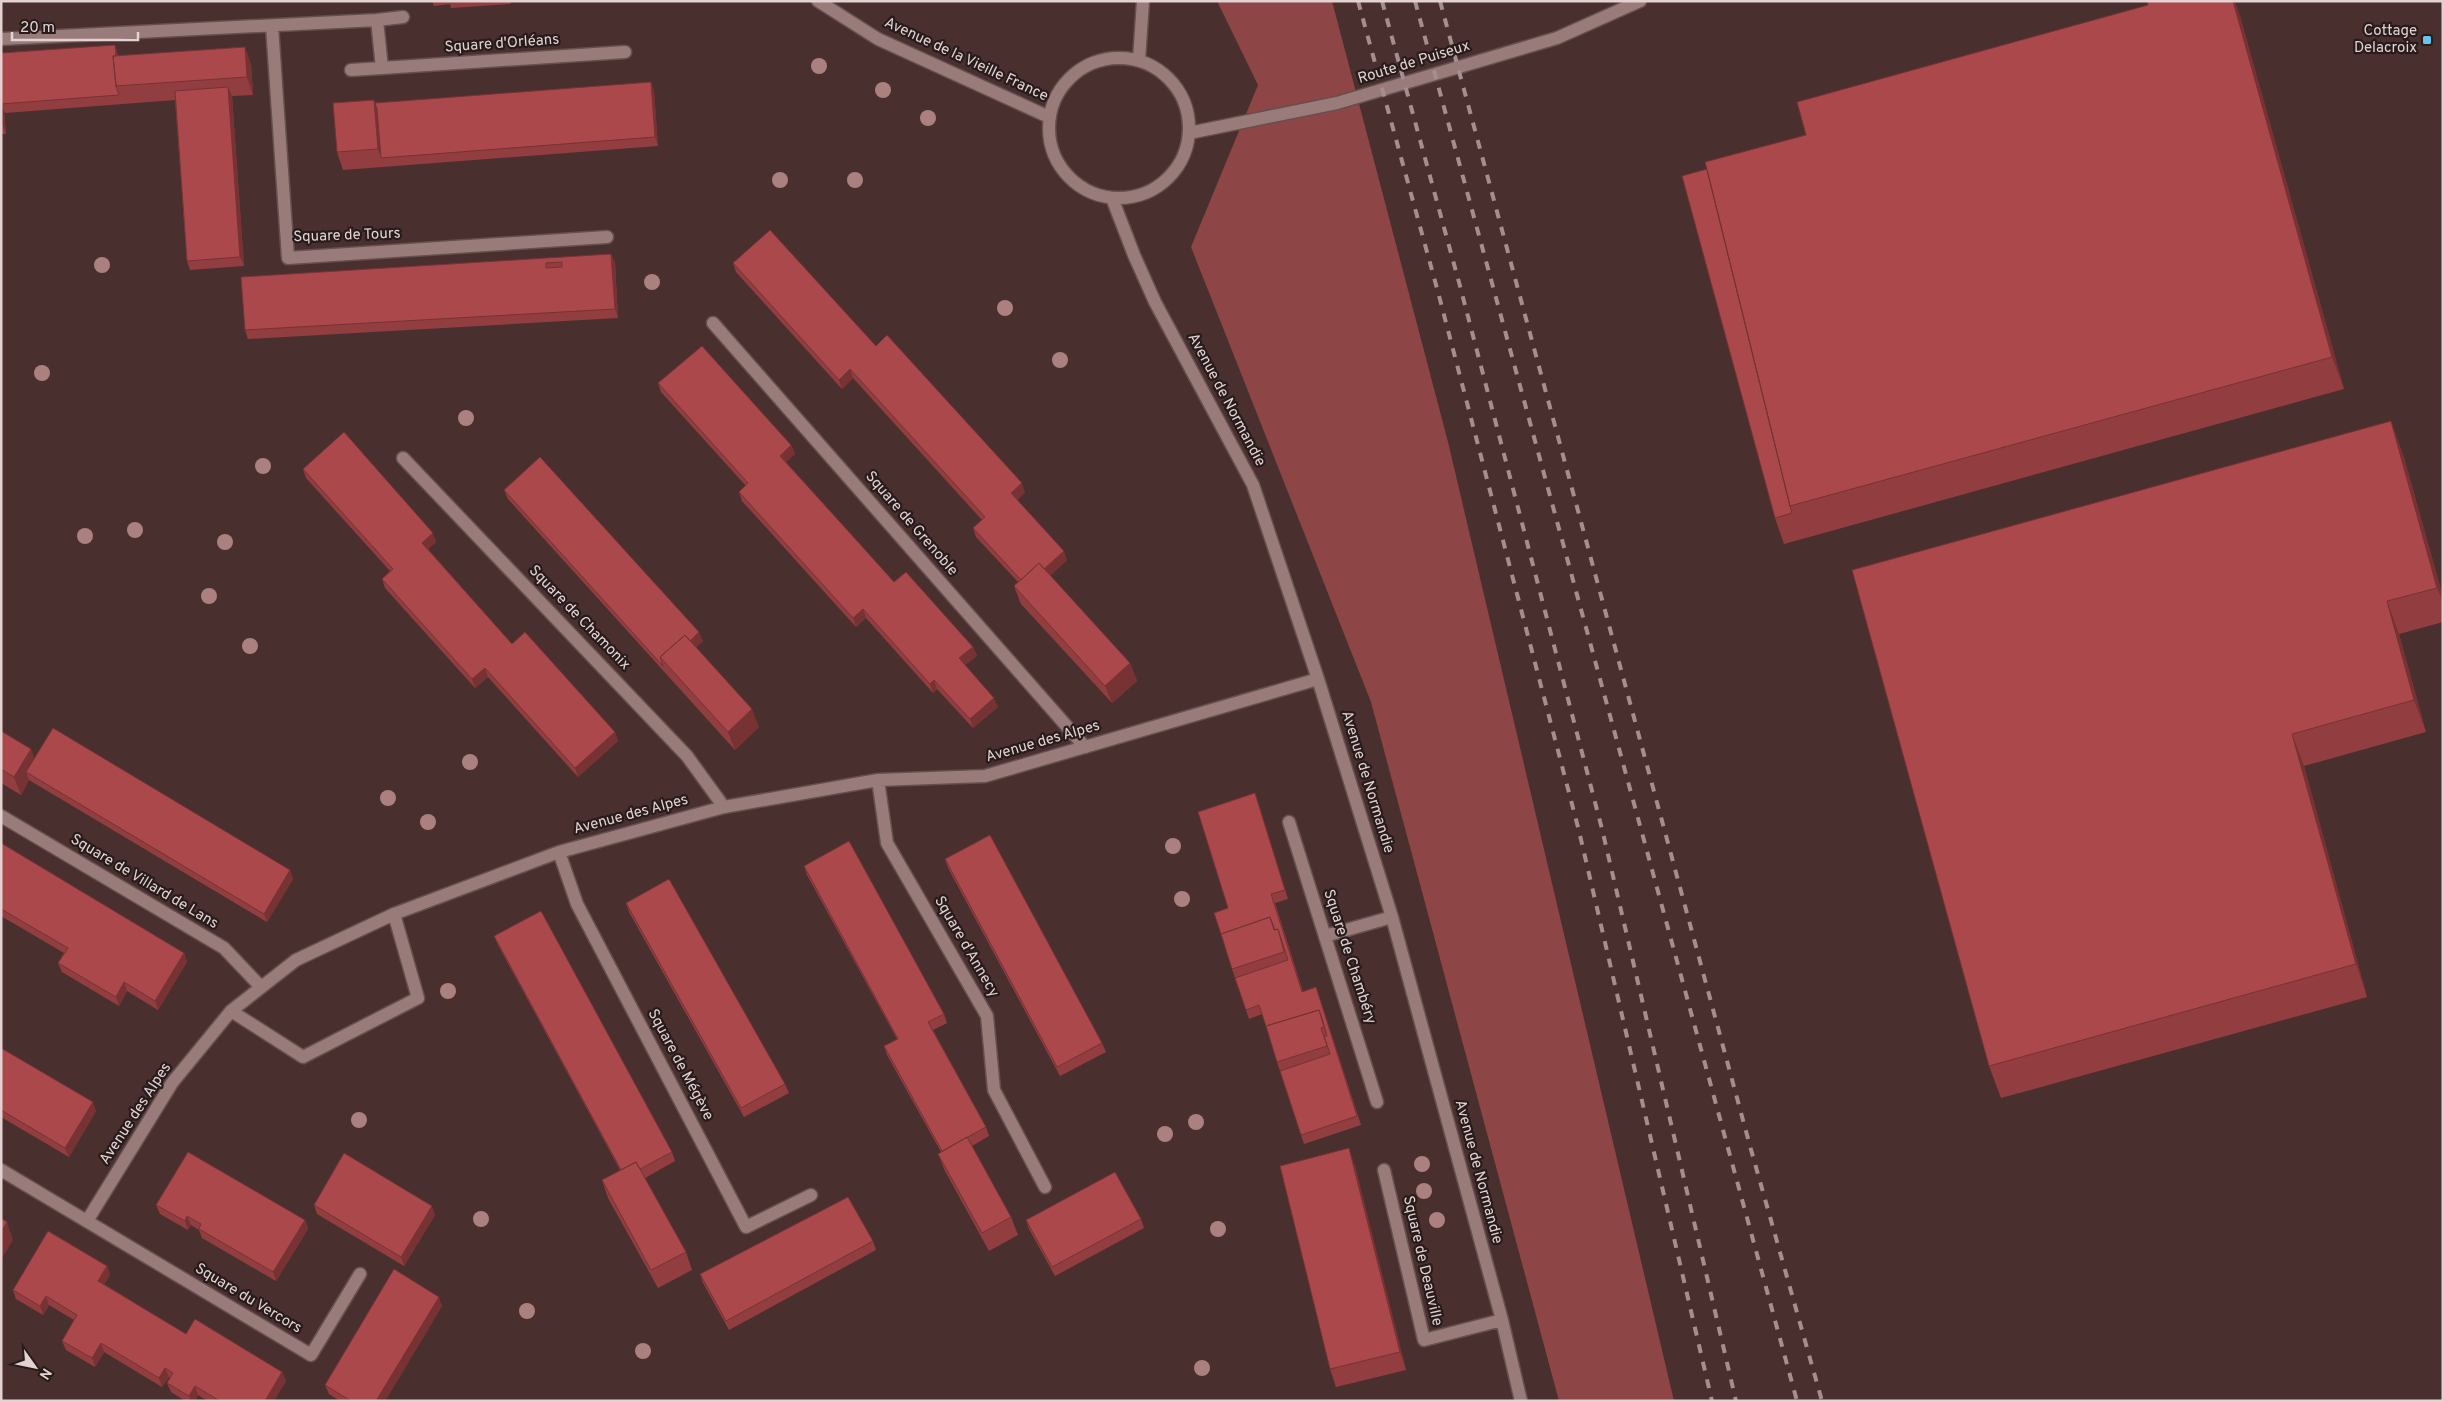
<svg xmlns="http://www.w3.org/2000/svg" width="2444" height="1402" viewBox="0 0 2444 1402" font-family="Overpass,sans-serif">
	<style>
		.green { fill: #8d4545 }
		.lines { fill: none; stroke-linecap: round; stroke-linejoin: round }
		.service-casing { stroke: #654f4f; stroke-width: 15 }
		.minor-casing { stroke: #654f4f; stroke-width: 15 }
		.service { stroke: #997b7a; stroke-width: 12 }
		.minor { stroke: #997b7a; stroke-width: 12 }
		.rail { stroke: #a48f8e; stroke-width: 4; stroke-dasharray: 9 9; stroke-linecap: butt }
		.tree { fill: #ab8180 }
		.wall { fill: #923e40 }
		.shaded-wall { fill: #773234 }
		.building { fill: #aa484b; stroke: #773234; fill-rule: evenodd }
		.poi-dot { fill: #67c4f0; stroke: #271b1b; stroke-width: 2 }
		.labels { text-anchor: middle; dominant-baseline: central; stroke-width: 4.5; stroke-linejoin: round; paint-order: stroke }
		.poi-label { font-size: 15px; fill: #e3d2d1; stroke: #271b1b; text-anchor: end }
		.street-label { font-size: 15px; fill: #e3d2d1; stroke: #271b1b }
	</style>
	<rect width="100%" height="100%" fill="#49302f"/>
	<!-- green -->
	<path class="green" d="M 1217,1 L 1332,1 L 1448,442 L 1674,1401 L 1559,1401 L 1371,702 L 1191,247 L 1258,85 Z"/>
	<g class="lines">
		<defs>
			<path id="service" d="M 377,20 L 403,17
				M 272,26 L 288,258 L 607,237
				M 1,39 L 377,20 L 382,68 L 625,52
				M 1139,60 L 1143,1
				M 351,70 L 382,68
				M 713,323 L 1085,747
				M 403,458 L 687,756 L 724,807
				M 231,1011 L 303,1057 L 418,998 L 394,914"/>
			<path id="minor" d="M 818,1 L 878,39 L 1049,117
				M1049 128a70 70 0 1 1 140 0a70 70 0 1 1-140 0Z
				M 1189,133 L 1337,103 L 1557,38 L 1640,1
				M 1112,198 L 1134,255 L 1155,302 L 1253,485 L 1318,679 L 1392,917 L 1502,1320 L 1521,1401
				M 878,780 L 887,843 L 987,1016 L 994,1090 L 1045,1187
				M 1,816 L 224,948 L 261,987
				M 1289,822 L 1377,1102
				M 559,852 L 577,904 L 746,1227 L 811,1195
				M 1325,936 L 1392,917
				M 1,1170 L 311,1355 L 360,1274
				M 1384,1170 L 1424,1340 L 1502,1320
				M 87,1221 L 172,1083 L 231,1011 L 296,960 L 394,914 L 559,852 L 724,807 L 878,780 L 985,776 L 1318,679"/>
		</defs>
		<!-- service casing -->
		<use href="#service" class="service-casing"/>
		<!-- minor casing -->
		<use href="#minor" class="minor-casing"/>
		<!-- service -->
		<use href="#service" class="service"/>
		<!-- minor -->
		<use href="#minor" class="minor"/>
		<!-- rail -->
		<path class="rail" d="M 1358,1 L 1438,292 L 1579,831 L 1712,1401
			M 1382,1 L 1460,286 L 1602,829 L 1736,1401
			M 1415,1 L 1797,1401
			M 1440,1 L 1750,1146 L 1822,1401"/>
	</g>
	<!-- trees -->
	<g class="tree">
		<circle cx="819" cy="66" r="8"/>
		<circle cx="883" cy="90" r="8"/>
		<circle cx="928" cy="118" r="8"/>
		<circle cx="780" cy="180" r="8"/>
		<circle cx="855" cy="180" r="8"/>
		<circle cx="102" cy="265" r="8"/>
		<circle cx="652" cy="282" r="8"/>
		<circle cx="1005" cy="308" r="8"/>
		<circle cx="1060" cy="360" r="8"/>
		<circle cx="42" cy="373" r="8"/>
		<circle cx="466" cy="418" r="8"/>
		<circle cx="263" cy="466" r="8"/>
		<circle cx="135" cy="530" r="8"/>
		<circle cx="85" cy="536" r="8"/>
		<circle cx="225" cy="542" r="8"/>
		<circle cx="209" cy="596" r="8"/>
		<circle cx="250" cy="646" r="8"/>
		<circle cx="470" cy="762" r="8"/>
		<circle cx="388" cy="798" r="8"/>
		<circle cx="428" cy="822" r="8"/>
		<circle cx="1173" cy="846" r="8"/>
		<circle cx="1182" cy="899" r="8"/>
		<circle cx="448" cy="991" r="8"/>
		<circle cx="359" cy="1120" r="8"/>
		<circle cx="1196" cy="1122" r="8"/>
		<circle cx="1165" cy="1134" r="8"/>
		<circle cx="1422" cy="1164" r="8"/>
		<circle cx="1424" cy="1191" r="8"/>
		<circle cx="481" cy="1219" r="8"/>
		<circle cx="1437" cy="1220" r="8"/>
		<circle cx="1218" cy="1229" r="8"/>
		<circle cx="527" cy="1311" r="8"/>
		<circle cx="643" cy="1351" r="8"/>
		<circle cx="1202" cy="1368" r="8"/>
	</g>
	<!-- wall -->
	<path class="wall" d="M 432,1 L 513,1 L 510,4 L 451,8 L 450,4 L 434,6 Z
		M 2240,16 L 2344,389 L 1784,544 L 1775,518 L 1707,169 Z
		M 1,53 L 118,54 L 118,55 L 251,64 L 253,95 L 232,96 L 244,266 L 190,270 L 187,261 L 175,100 L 5,113 L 4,111 L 6,134 L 1,134 Z
		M 654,91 L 658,146 L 343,170 L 337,152 L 374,100 L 375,103 Z
		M 611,254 L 615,263 L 618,318 L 248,339 L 245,330 L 241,277 Z
		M 733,263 L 876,346 L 1025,492 L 1017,500 L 1067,560 L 1050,576 L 1130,663 L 1137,681 L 1112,703 L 1021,604 L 1014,586 L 1018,582 L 976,537 L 973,528 L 982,520 L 853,378 L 842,389 L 736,272 Z
		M 658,383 L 791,445 L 795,454 L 786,462 L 894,582 L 973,647 L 977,656 L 965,665 L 998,707 L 973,728 L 937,689 L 933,693 L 866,618 L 856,627 L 742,501 L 739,492 L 746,486 L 661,392 Z
		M 2403,454 L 2443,597 L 2443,622 L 2399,634 L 2426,732 L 2304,766 L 2367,997 L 2001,1098 L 1989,1066 Z
		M 303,469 L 436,542 L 428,549 L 512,644 L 615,732 L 618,741 L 578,777 L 488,677 L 475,688 L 385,588 L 382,579 L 390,571 L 306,478 Z
		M 504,490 L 703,641 L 696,647 L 759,727 L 735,750 L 508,499 Z
		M 1,731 L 35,758 L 290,870 L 293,879 L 267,922 L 29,780 L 21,795 L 1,783 Z
		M 1258,802 L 1288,899 L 1275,903 L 1303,992 L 1319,996 L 1361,1125 L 1304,1144 L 1277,1062 L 1262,1014 L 1249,1019 L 1232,969 Z
		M 1,843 L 184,953 L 187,962 L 158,1010 L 127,991 L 119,1006 L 62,972 L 58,963 L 64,953 L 1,916 Z
		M 945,859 L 1102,1043 L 1106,1052 L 1060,1076 L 948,868 Z
		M 804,866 L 944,1014 L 947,1023 L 933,1030 L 986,1127 L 989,1136 L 972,1146 L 1011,1217 L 1018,1235 L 989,1251 L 945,1171 L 938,1154 L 941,1152 L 887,1055 L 884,1046 L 897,1039 L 807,875 Z
		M 626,903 L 785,1084 L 789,1093 L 744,1117 L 629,912 Z
		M 494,936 L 672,1152 L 675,1161 L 645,1178 L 686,1252 L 692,1270 L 658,1288 L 608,1198 L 602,1180 L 620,1170 L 498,945 Z
		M 1,1048 L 96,1111 L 69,1157 L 1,1117 Z
		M 1355,1166 L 1406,1370 L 1336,1387 L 1330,1369 Z
		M 156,1205 L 305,1220 L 308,1229 L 276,1281 L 202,1238 L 199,1230 L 191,1225 L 188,1230 L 160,1214 Z
		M 314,1205 L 435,1215 L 404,1266 L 317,1214 Z
		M 1141,1219 L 1144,1228 L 1055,1276 L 1029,1229 L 1026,1220 Z
		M 873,1241 L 876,1250 L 729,1330 L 703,1283 L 700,1274 Z
		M 107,1266 L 110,1275 L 104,1284 L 186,1334 L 282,1372 L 286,1381 L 274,1401 L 208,1401 L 198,1395 L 195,1401 L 185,1401 L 171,1392 L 167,1383 L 170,1378 L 169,1377 L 162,1387 L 104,1352 L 95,1367 L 66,1350 L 62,1341 L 74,1320 L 49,1305 L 43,1315 L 16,1299 L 13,1290 Z
		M 442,1306 L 385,1401 L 340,1401 L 329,1394 L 325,1385 Z"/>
	<!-- shaded-wall -->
	<path class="shaded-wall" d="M 2233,1 L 2235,1 L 2240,16 L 2344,389 L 2332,357 Z
		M 115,45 L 118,54 L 121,86 L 118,86 Z
		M 245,47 L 251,64 L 253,95 L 247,77 Z
		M 1,82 L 1,104 L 4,111 L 6,134 L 1,121 Z
		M 651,82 L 654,91 L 658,146 L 655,137 Z
		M 228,87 L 232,96 L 244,266 L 240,257 Z
		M 374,100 L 380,118 L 381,158 L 378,149 Z
		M 611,254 L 615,263 L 618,318 L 615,309 Z
		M 850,369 L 853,378 L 842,389 L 839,380 Z
		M 2391,421 L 2403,454 L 2443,597 L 2443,603 L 2437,588 Z
		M 791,445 L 795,454 L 783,465 L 780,456 Z
		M 1022,483 L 1025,492 L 1014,502 L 1011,493 Z
		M 433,533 L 436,542 L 425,552 L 422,543 Z
		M 1064,551 L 1067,560 L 1030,595 L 1026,586 Z
		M 2387,601 L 2399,634 L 2426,732 L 2414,700 Z
		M 863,609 L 866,618 L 856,627 L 853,618 Z
		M 699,632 L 703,641 L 672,670 L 666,663 Z
		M 973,647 L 977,656 L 962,667 L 959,658 Z
		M 1130,663 L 1137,681 L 1112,703 L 1105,686 Z
		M 485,668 L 488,677 L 475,688 L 472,679 Z
		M 934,680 L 937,689 L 933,693 L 930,684 Z
		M 994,698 L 998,707 L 973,728 L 970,719 Z
		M 752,709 L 759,727 L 735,750 L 728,732 Z
		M 615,732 L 618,741 L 578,777 L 575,768 Z
		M 2292,734 L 2304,766 L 2367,997 L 2356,964 Z
		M 31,749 L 38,767 L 26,772 L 29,780 L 21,795 L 14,777 Z
		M 290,870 L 293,879 L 267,922 L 264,914 Z
		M 184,953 L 187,962 L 158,1010 L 155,1001 Z
		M 124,982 L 127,991 L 119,1006 L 116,997 Z
		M 93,1102 L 96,1111 L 69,1157 L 65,1148 Z
		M 1349,1148 L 1355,1166 L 1406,1370 L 1400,1352 Z
		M 432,1206 L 435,1215 L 404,1266 L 401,1257 Z
		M 187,1216 L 191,1225 L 188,1230 L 185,1221 Z
		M 305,1220 L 308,1229 L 276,1281 L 273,1272 Z
		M 7,1222 L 13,1240 L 1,1260 L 1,1232 Z
		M 107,1266 L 110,1275 L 101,1290 L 98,1281 Z
		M 46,1296 L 49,1305 L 43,1315 L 40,1306 Z
		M 439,1297 L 442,1306 L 385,1401 L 376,1401 Z
		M 101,1343 L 104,1352 L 95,1367 L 92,1358 Z
		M 165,1368 L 169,1377 L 162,1387 L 159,1378 Z
		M 282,1372 L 286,1381 L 274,1401 L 265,1401 Z
		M 195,1386 L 198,1395 L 195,1401 L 191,1401 L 189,1396 Z"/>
	<!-- building -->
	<path class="building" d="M 2147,1 L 2233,1 L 2332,357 L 1790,506 L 1705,162 L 1806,135 L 1797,102 L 2148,5 Z
		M 115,45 L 116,56 L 113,56 L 116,86 L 119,95 L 1,104 L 1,53 Z
		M 245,47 L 247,77 L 116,86 L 113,56 Z
		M 651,82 L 655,137 L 381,158 L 377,109 L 375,103 Z
		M 228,87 L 240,257 L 187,261 L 175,91 Z
		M 374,100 L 378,149 L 337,152 L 333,103 Z
		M 1707,169 L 1790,506 L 1792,513 L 1775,518 L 1682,176 Z
		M 770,230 L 876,346 L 887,335 L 1022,483 L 1011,493 L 1064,551 L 1044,569 L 1039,563 L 1021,580 L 973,528 L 985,517 L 850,369 L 839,380 L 733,263 Z
		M 611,254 L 615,309 L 245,330 L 241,277 ZM 562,262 L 562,267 L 546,268 L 546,263 Z
		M 702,346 L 791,445 L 780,456 L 849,532 L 894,582 L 906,572 L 973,647 L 959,658 L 994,698 L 970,719 L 934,680 L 930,684 L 863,609 L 853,618 L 739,492 L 748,483 L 658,383 Z
		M 2391,421 L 2437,588 L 2387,601 L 2414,700 L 2292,734 L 2356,964 L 1989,1066 L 1852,570 Z
		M 344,432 L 433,533 L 422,543 L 512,644 L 525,632 L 615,732 L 575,768 L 485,668 L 472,679 L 382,579 L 393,569 L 303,469 Z
		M 540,457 L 699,632 L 690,641 L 685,635 L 660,657 L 663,666 L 504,490 Z
		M 1039,563 L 1130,663 L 1105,686 L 1014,586 Z
		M 685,635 L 752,709 L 728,732 L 660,657 Z
		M 53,728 L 290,870 L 264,914 L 26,772 Z
		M 1,731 L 31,749 L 14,777 L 1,769 Z
		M 1255,793 L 1285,890 L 1271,894 L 1302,992 L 1316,987 L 1357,1116 L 1301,1135 L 1280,1071 L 1330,1054 L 1324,1036 L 1327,1036 L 1322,1018 L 1319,1010 L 1266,1026 L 1259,1005 L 1246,1010 L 1235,978 L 1288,960 L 1278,929 L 1275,930 L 1270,917 L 1221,934 L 1214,913 L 1228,908 L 1198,812 Z
		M 990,835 L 1102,1043 L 1057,1067 L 945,859 Z
		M 849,841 L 944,1014 L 928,1022 L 986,1127 L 942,1151 L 884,1046 L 898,1039 L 804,866 Z
		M 1,843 L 184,953 L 155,1001 L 124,982 L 116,997 L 58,963 L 68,948 L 1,909 Z
		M 669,879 L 785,1084 L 741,1108 L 626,903 Z
		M 541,911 L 672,1152 L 640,1169 L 636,1162 L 621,1170 L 494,936 Z
		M 1270,917 L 1274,930 L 1278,929 L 1284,952 L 1232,969 L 1221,934 Z
		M 1319,1010 L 1324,1027 L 1321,1028 L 1327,1046 L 1277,1062 L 1266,1026 Z
		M 1,1048 L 93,1102 L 65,1148 L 1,1110 Z
		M 967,1137 L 1011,1217 L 982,1233 L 938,1154 Z
		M 1349,1148 L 1400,1352 L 1330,1369 L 1280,1166 Z
		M 188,1152 L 305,1220 L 273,1272 L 199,1229 L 201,1224 L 187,1216 L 185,1221 L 156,1205 Z
		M 344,1153 L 432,1206 L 401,1257 L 314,1205 Z
		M 636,1162 L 686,1252 L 651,1270 L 602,1180 Z
		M 1115,1172 L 1141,1219 L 1052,1267 L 1026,1220 Z
		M 848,1197 L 873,1241 L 726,1321 L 700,1274 Z
		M 1,1218 L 7,1222 L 1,1232 Z
		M 48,1231 L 107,1266 L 98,1281 L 156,1316 L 186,1334 L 195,1319 L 282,1372 L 265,1401 L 220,1401 L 195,1386 L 189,1396 L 167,1383 L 173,1373 L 165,1368 L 159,1378 L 101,1343 L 92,1358 L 62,1341 L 77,1315 L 46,1296 L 40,1306 L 13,1290 Z
		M 394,1269 L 439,1297 L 376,1401 L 351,1401 L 325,1385 Z"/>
	<!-- markers -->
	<rect class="poi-dot" x="2422" y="35" width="10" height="10" rx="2.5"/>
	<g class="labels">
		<!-- poi labels -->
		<g class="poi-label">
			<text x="2417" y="31">Cottage<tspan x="2417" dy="17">Delacroix</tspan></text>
		</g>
		<!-- street labels -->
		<g class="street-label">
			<text transform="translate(502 44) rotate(-4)">Square d'Orléans</text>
			<text transform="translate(966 60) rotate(25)">Avenue de la Vieille France</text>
			<text transform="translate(1414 63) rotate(-17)">Route de Puiseux</text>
			<text transform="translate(347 236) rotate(-2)">Square de Tours</text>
			<text transform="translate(1226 400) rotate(62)">Avenue de Normandie</text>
			<text transform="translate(911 524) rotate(49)">Square de Grenoble</text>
			<text transform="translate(579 618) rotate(46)">Square de Chamonix</text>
			<text transform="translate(1043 742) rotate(-16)">Avenue des Alpes</text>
			<text transform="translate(1367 782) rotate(73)">Avenue de Normandie</text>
			<text transform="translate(631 815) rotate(-15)">Avenue des Alpes</text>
			<text transform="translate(144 882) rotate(31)">Square de Villard de Lans</text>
			<text transform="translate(966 947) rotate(60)">Square d'Annecy</text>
			<text transform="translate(1349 957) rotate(72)">Square de Chambéry</text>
			<text transform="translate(680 1065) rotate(62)">Square de Mégève</text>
			<text transform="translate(136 1114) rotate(-57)">Avenue des Alpes</text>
			<text transform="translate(1478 1172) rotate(75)">Avenue de Normandie</text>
			<text transform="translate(1422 1261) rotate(77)">Square de Deauville</text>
			<text transform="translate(248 1299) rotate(31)">Square du Vercors</text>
		</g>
	</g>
	<!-- border -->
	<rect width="2444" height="1402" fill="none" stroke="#e3d2d1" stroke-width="5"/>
	<!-- north arrow -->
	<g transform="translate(35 1367) rotate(123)" stroke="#271b1b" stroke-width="4" paint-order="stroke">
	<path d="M0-4L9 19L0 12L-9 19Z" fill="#e3d2d1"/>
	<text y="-8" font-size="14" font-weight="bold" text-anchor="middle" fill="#e3d2d1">N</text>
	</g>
	<!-- scale -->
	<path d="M12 32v8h126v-8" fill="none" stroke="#e3d2d1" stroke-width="2.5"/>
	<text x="20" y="32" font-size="15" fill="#e3d2d1" stroke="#271b1b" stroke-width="4" paint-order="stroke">20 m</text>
</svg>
